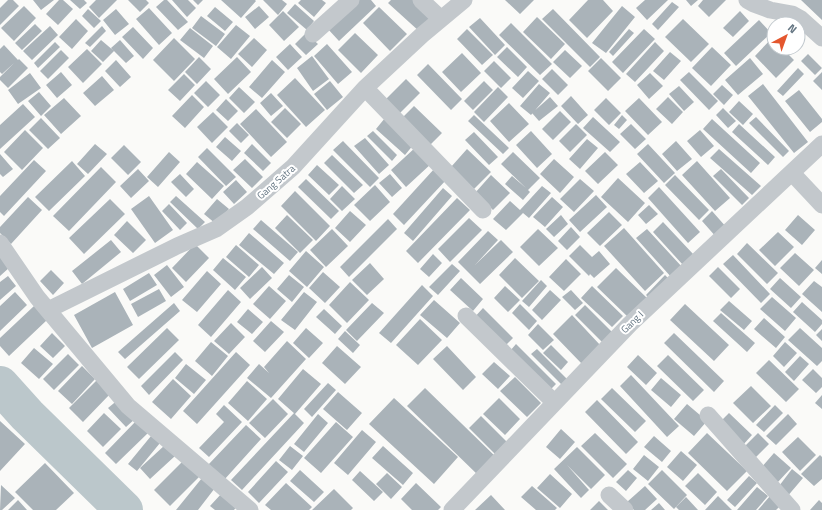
<svg xmlns="http://www.w3.org/2000/svg" width="822" height="510" viewBox="0 0 822 510" font-family="'Titillium Web',sans-serif">
	<style>
		.lines { fill: none; stroke-linecap: round; stroke-linejoin: round }
		.river { stroke: #bbc7cb; stroke-width: 38 }
		.building { fill: #aab3b9 }
		.minor { stroke: #c3c8cc; stroke-width: 17 }
		.labels { text-anchor: middle; dominant-baseline: central; stroke-width: 4; stroke-linejoin: round; paint-order: stroke }
		.street-label { font-size: 10px; fill: #657683; stroke: #fff }
	</style>
	<rect width="100%" height="100%" fill="#fafaf8"/>
	<g class="lines">
		<!-- river -->
		<path class="river" d="M 0,385 L 27,415 L 124,510"/>
	</g>
	<!-- building -->
	<path class="building" d="M 8,0 L 13,0 L 19,6 L 0,25 L 0,8 Z
		M 33,0 L 54,0 L 41,10 Z
		M 59,0 L 63,0 L 73,9 L 58,25 L 46,14 Z
		M 70,0 L 84,0 L 87,3 L 80,9 Z
		M 96,0 L 117,0 L 99,18 L 89,7 Z
		M 128,0 L 146,0 L 149,3 L 140,12 Z
		M 164,0 L 167,0 L 188,22 L 178,30 L 156,7 Z
		M 172,0 L 188,0 L 196,8 L 187,17 Z
		M 193,0 L 203,0 L 198,5 Z
		M 221,0 L 255,0 L 256,1 L 241,18 Z
		M 263,0 L 282,0 L 287,4 L 278,15 Z
		M 301,0 L 322,0 L 326,3 L 314,17 L 298,3 Z
		M 356,0 L 371,0 L 376,6 L 339,41 L 327,28 Z
		M 391,0 L 415,0 L 434,17 L 420,32 L 388,3 Z
		M 505,0 L 534,0 L 520,14 Z
		M 588,0 L 603,0 L 613,11 L 587,38 L 569,20 Z
		M 645,0 L 668,0 L 647,20 L 636,8 Z
		M 686,0 L 698,0 L 691,6 Z
		M 703,0 L 726,0 L 709,17 L 698,6 Z
		M 801,0 L 822,0 L 822,20 Z
		M 672,2 L 679,7 L 658,30 L 652,24 Z
		M 295,4 L 314,21 L 307,30 L 287,13 Z
		M 24,6 L 36,18 L 14,41 L 1,28 Z
		M 259,6 L 269,17 L 255,29 L 245,17 Z
		M 622,6 L 635,17 L 606,53 L 592,43 Z
		M 215,7 L 233,22 L 225,31 L 207,16 Z
		M 379,7 L 407,34 L 390,51 L 363,23 Z
		M 149,8 L 172,33 L 159,45 L 136,19 Z
		M 88,9 L 101,21 L 94,28 L 82,16 Z
		M 116,9 L 129,24 L 115,35 L 103,20 Z
		M 553,9 L 600,57 L 590,67 L 542,19 Z
		M 283,11 L 299,27 L 284,41 L 269,25 Z
		M 740,11 L 749,21 L 733,37 L 723,28 Z
		M 201,16 L 225,34 L 216,46 L 192,28 Z
		M 537,17 L 565,44 L 551,59 L 523,32 Z
		M 480,18 L 505,45 L 495,55 L 469,27 Z
		M 76,19 L 88,31 L 72,49 L 59,37 Z
		M 683,19 L 709,44 L 691,62 L 665,37 Z
		M 759,20 L 771,33 L 736,66 L 724,53 Z
		M 511,23 L 552,64 L 540,75 L 499,35 Z
		M 35,24 L 42,31 L 22,50 L 15,43 Z
		M 236,25 L 250,36 L 231,59 L 217,47 Z
		M 50,26 L 58,35 L 32,60 L 23,51 Z
		M 102,26 L 106,31 L 90,47 L 85,43 Z
		M 133,27 L 153,48 L 143,59 L 122,37 Z
		M 190,28 L 213,46 L 204,58 L 180,40 Z
		M 467,29 L 493,55 L 482,65 L 457,39 Z
		M 629,29 L 634,33 L 613,56 L 609,52 Z
		M 644,29 L 655,39 L 623,73 L 612,62 Z
		M 306,33 L 318,44 L 306,55 L 295,44 Z
		M 355,33 L 378,55 L 361,73 L 338,50 Z
		M 174,38 L 195,59 L 174,81 L 153,60 Z
		M 254,38 L 267,50 L 252,67 L 238,54 Z
		M 772,38 L 774,48 L 782,48 L 794,60 L 776,78 L 755,56 Z
		M 101,40 L 114,51 L 103,62 L 91,51 Z
		M 120,40 L 134,56 L 126,63 L 111,48 Z
		M 55,42 L 60,47 L 38,68 L 34,63 Z
		M 655,42 L 664,51 L 635,82 L 626,74 Z
		M 290,44 L 302,57 L 288,70 L 276,57 Z
		M 327,44 L 352,72 L 338,84 L 314,56 Z
		M 4,45 L 18,60 L 19,59 L 28,68 L 8,88 L 0,80 L 0,77 L 14,63 L 2,74 L 0,72 L 0,49 Z
		M 507,47 L 527,67 L 518,77 L 497,57 Z
		M 712,47 L 731,65 L 711,86 L 692,68 Z
		M 87,49 L 102,64 L 83,83 L 68,67 Z
		M 61,50 L 69,58 L 48,79 L 40,71 Z
		M 565,50 L 582,66 L 570,78 L 553,62 Z
		M 670,52 L 681,61 L 664,80 L 653,71 Z
		M 462,53 L 481,73 L 461,92 L 442,72 Z
		M 808,54 L 822,68 L 815,75 L 801,61 Z
		M 312,56 L 329,79 L 313,91 L 297,68 Z
		M 199,57 L 211,69 L 197,84 L 185,72 Z
		M 237,57 L 251,72 L 228,94 L 214,79 Z
		M 601,58 L 621,78 L 608,91 L 588,71 Z
		M 750,58 L 763,74 L 738,95 L 725,80 Z
		M 116,60 L 131,77 L 120,87 L 105,71 Z
		M 272,60 L 285,72 L 262,98 L 249,87 Z
		M 494,61 L 511,78 L 501,88 L 484,71 Z
		M 428,64 L 462,99 L 451,110 L 417,75 Z
		M 798,68 L 804,74 L 783,96 L 777,91 Z
		M 552,69 L 568,85 L 558,95 L 542,79 Z
		M 528,71 L 539,81 L 523,98 L 512,88 Z
		M 61,72 L 72,85 L 57,98 L 46,85 Z
		M 689,72 L 718,101 L 709,110 L 680,80 Z
		M 822,72 L 822,90 L 813,81 Z
		M 30,73 L 41,88 L 18,104 L 8,90 Z
		M 650,73 L 663,86 L 649,99 L 637,85 Z
		M 184,74 L 195,85 L 180,101 L 168,90 Z
		M 102,76 L 114,90 L 95,106 L 83,93 Z
		M 295,78 L 325,110 L 306,127 L 277,95 Z
		M 406,79 L 420,93 L 400,113 L 386,99 Z
		M 206,81 L 220,95 L 208,107 L 194,93 Z
		M 330,81 L 343,97 L 327,110 L 314,94 Z
		M 484,81 L 493,90 L 473,110 L 464,101 Z
		M 539,84 L 550,93 L 531,115 L 520,106 Z
		M 763,84 L 808,142 L 794,153 L 748,96 Z
		M 722,85 L 733,95 L 724,105 L 713,94 Z
		M 679,86 L 694,102 L 684,111 L 669,94 Z
		M 239,87 L 255,102 L 244,113 L 229,98 Z
		M 498,87 L 508,97 L 484,122 L 474,112 Z
		M 799,90 L 822,119 L 822,122 L 810,132 L 785,101 Z
		M 39,92 L 51,106 L 41,116 L 28,101 Z
		M 271,93 L 283,106 L 271,116 L 260,103 Z
		M 192,95 L 204,107 L 185,128 L 172,116 Z
		M 571,96 L 588,115 L 578,124 L 561,106 Z
		M 550,97 L 558,106 L 539,121 L 532,113 Z
		M 668,97 L 683,112 L 672,124 L 656,109 Z
		M 64,98 L 81,116 L 61,134 L 44,115 Z
		M 606,98 L 621,113 L 609,125 L 594,110 Z
		M 639,98 L 662,122 L 648,135 L 625,111 Z
		M 226,99 L 238,111 L 228,121 L 216,110 Z
		M 739,101 L 753,114 L 743,125 L 729,112 Z
		M 509,103 L 529,124 L 509,142 L 490,121 Z
		M 23,104 L 35,117 L 0,149 L 0,125 Z
		M 414,106 L 442,133 L 429,146 L 402,118 Z
		M 285,108 L 301,124 L 287,138 L 271,122 Z
		M 723,108 L 736,121 L 728,128 L 716,115 Z
		M 256,109 L 287,142 L 271,157 L 240,124 Z
		M 560,111 L 571,122 L 553,140 L 542,129 Z
		M 213,112 L 228,127 L 212,143 L 197,127 Z
		M 474,115 L 509,148 L 503,154 L 468,121 Z
		M 622,115 L 627,120 L 619,129 L 614,125 Z
		M 593,117 L 620,142 L 610,152 L 583,128 Z
		M 756,117 L 789,151 L 783,157 L 749,123 Z
		M 41,118 L 60,138 L 48,149 L 29,130 Z
		M 385,118 L 414,144 L 405,155 L 376,129 Z
		M 712,119 L 760,163 L 751,173 L 703,129 Z
		M 237,123 L 249,135 L 241,143 L 229,131 Z
		M 576,124 L 587,135 L 570,152 L 559,141 Z
		M 631,124 L 646,139 L 635,149 L 620,134 Z
		M 739,124 L 775,157 L 768,165 L 732,132 Z
		M 25,130 L 43,148 L 22,170 L 4,152 Z
		M 700,130 L 714,146 L 701,157 L 687,141 Z
		M 373,131 L 397,155 L 392,161 L 367,136 Z
		M 531,131 L 552,154 L 537,168 L 516,145 Z
		M 474,132 L 498,157 L 489,165 L 465,140 Z
		M 225,137 L 241,151 L 232,161 L 216,147 Z
		M 365,138 L 389,165 L 379,174 L 354,146 Z
		M 587,139 L 598,148 L 580,169 L 569,159 Z
		M 343,141 L 379,178 L 370,187 L 333,150 Z
		M 676,141 L 692,159 L 677,171 L 662,154 Z
		M 95,144 L 107,154 L 88,174 L 77,164 Z
		M 252,144 L 271,163 L 263,171 L 244,153 Z
		M 648,144 L 675,173 L 664,183 L 637,154 Z
		M 124,145 L 141,162 L 128,175 L 111,158 Z
		M 417,146 L 432,163 L 406,187 L 391,170 Z
		M 207,148 L 236,177 L 226,186 L 198,157 Z
		M 467,149 L 491,172 L 474,189 L 451,167 Z
		M 719,149 L 761,186 L 752,195 L 710,158 Z
		M 169,152 L 180,162 L 158,187 L 147,177 Z
		M 513,152 L 540,178 L 528,190 L 530,192 L 523,200 L 505,184 L 512,176 L 526,188 L 501,164 Z
		M 605,152 L 618,165 L 598,184 L 585,171 Z
		M 0,154 L 13,169 L 3,177 L 0,174 Z
		M 332,155 L 363,185 L 354,193 L 324,163 Z
		M 245,159 L 263,177 L 252,188 L 233,170 Z
		M 554,159 L 574,177 L 560,193 L 540,174 Z
		M 34,160 L 46,171 L 4,216 L 0,212 L 0,196 Z
		M 72,161 L 85,176 L 49,211 L 35,197 Z
		M 697,161 L 730,198 L 715,211 L 682,175 Z
		M 197,162 L 224,186 L 212,199 L 186,174 Z
		M 640,162 L 658,181 L 644,193 L 626,174 Z
		M 317,165 L 339,185 L 329,195 L 308,175 Z
		M 101,167 L 116,182 L 69,231 L 53,216 Z
		M 435,168 L 447,179 L 404,225 L 393,214 Z
		M 138,169 L 149,181 L 131,198 L 120,186 Z
		M 721,169 L 749,198 L 742,205 L 713,176 Z
		M 180,174 L 194,189 L 186,197 L 171,182 Z
		M 390,174 L 402,188 L 392,197 L 379,183 Z
		M 491,175 L 510,193 L 493,210 L 475,193 Z
		M 675,175 L 709,210 L 699,220 L 665,185 Z
		M 618,178 L 645,203 L 628,222 L 601,197 Z
		M 306,179 L 339,211 L 331,219 L 298,187 Z
		M 580,179 L 594,191 L 574,212 L 560,199 Z
		M 236,180 L 247,192 L 234,204 L 223,192 Z
		M 375,185 L 390,202 L 370,221 L 354,205 Z
		M 342,186 L 355,199 L 342,211 L 330,199 Z
		M 542,186 L 551,193 L 529,218 L 523,213 L 506,230 L 493,219 L 510,201 L 520,210 Z
		M 659,187 L 700,232 L 688,243 L 648,198 Z
		M 443,188 L 452,196 L 413,241 L 404,233 Z
		M 295,191 L 330,226 L 316,241 L 281,206 Z
		M 596,195 L 607,207 L 580,232 L 569,220 Z
		M 149,196 L 173,230 L 155,243 L 131,209 Z
		M 176,196 L 205,222 L 198,229 L 170,202 Z
		M 28,197 L 42,210 L 11,244 L 0,233 L 0,227 Z
		M 552,197 L 563,207 L 545,227 L 533,217 Z
		M 457,198 L 470,210 L 418,263 L 406,251 Z
		M 110,199 L 125,214 L 84,254 L 69,238 Z
		M 217,199 L 229,209 L 216,224 L 204,214 Z
		M 169,204 L 187,223 L 180,230 L 162,211 Z
		M 649,205 L 658,214 L 646,224 L 638,215 Z
		M 350,211 L 366,225 L 350,242 L 335,228 Z
		M 712,211 L 727,228 L 717,238 L 702,221 Z
		M 609,212 L 622,225 L 600,246 L 587,233 Z
		M 287,215 L 313,240 L 300,253 L 275,228 Z
		M 561,215 L 568,224 L 554,237 L 546,229 Z
		M 798,215 L 815,230 L 802,245 L 785,230 Z
		M 469,218 L 482,230 L 450,262 L 438,249 Z
		M 388,219 L 397,229 L 349,277 L 340,267 Z
		M 261,220 L 298,252 L 290,261 L 253,229 Z
		M 127,221 L 146,240 L 133,253 L 114,235 Z
		M 663,222 L 694,255 L 683,265 L 653,232 Z
		M 571,227 L 580,237 L 567,250 L 558,241 Z
		M 624,228 L 664,273 L 645,291 L 604,246 Z
		M 332,229 L 348,246 L 326,267 L 310,250 Z
		M 538,229 L 558,248 L 539,266 L 520,247 Z
		M 647,229 L 683,268 L 672,278 L 636,238 Z
		M 488,231 L 498,240 L 475,265 L 501,240 L 513,252 L 480,284 L 458,262 Z
		M 778,232 L 794,247 L 775,266 L 759,250 Z
		M 249,233 L 284,263 L 274,274 L 239,245 Z
		M 111,240 L 121,252 L 82,284 L 72,271 Z
		M 747,243 L 778,273 L 767,284 L 737,254 Z
		M 195,244 L 209,258 L 186,282 L 172,268 Z
		M 236,245 L 259,265 L 249,277 L 226,257 Z
		M 580,245 L 592,257 L 599,251 L 610,264 L 594,278 L 590,274 L 589,276 L 569,256 Z
		M 306,251 L 324,267 L 307,287 L 289,271 Z
		M 795,253 L 814,270 L 799,286 L 780,268 Z
		M 433,254 L 442,263 L 429,277 L 420,269 Z
		M 733,255 L 770,294 L 761,303 L 723,264 Z
		M 0,257 L 10,267 L 0,276 Z
		M 223,258 L 246,277 L 235,290 L 213,270 Z
		M 515,258 L 539,281 L 522,298 L 499,275 Z
		M 566,259 L 581,274 L 564,291 L 549,277 Z
		M 822,260 L 822,274 L 815,268 Z
		M 370,263 L 384,279 L 367,295 L 352,280 Z
		M 452,264 L 460,271 L 438,295 L 429,287 Z
		M 167,265 L 184,287 L 171,297 L 154,275 Z
		M 262,267 L 272,278 L 250,299 L 240,288 Z
		M 718,267 L 740,289 L 731,298 L 709,276 Z
		M 616,268 L 647,298 L 628,317 L 597,287 Z
		M 51,270 L 64,283 L 53,295 L 40,281 Z
		M 207,271 L 221,284 L 197,312 L 182,300 Z
		M 323,272 L 340,287 L 325,303 L 309,288 Z
		M 149,273 L 157,285 L 130,301 L 123,289 Z
		M 289,275 L 304,287 L 292,302 L 277,289 Z
		M 665,275 L 672,282 L 653,302 L 646,295 Z
		M 8,276 L 16,286 L 0,300 L 0,282 Z
		M 461,278 L 483,299 L 473,311 L 450,290 Z
		M 780,278 L 801,297 L 791,308 L 770,289 Z
		M 541,280 L 547,286 L 529,307 L 522,301 Z
		M 814,281 L 822,287 L 822,312 L 802,294 Z
		M 350,282 L 369,300 L 347,323 L 329,305 Z
		M 422,285 L 433,296 L 391,343 L 379,333 Z
		M 269,286 L 286,301 L 270,319 L 253,304 Z
		M 505,286 L 520,300 L 508,312 L 494,298 Z
		M 592,286 L 623,316 L 612,327 L 581,298 Z
		M 159,289 L 166,301 L 138,317 L 131,304 Z
		M 228,290 L 241,302 L 211,337 L 198,325 Z
		M 550,290 L 561,300 L 542,320 L 532,310 Z
		M 571,290 L 583,303 L 575,310 L 562,297 Z
		M 15,292 L 27,305 L 0,331 L 0,306 Z
		M 115,292 L 133,325 L 92,348 L 74,315 Z
		M 304,292 L 317,302 L 295,330 L 281,320 Z
		M 772,297 L 796,318 L 785,331 L 760,309 Z
		M 434,300 L 460,323 L 447,338 L 420,315 Z
		M 729,301 L 752,321 L 744,330 L 720,310 Z
		M 802,302 L 822,320 L 822,324 L 815,332 L 793,312 Z
		M 174,303 L 180,311 L 125,359 L 118,352 Z
		M 372,303 L 384,313 L 357,341 L 346,330 Z
		M 520,304 L 537,321 L 529,330 L 512,313 Z
		M 685,304 L 729,345 L 714,361 L 670,320 Z
		M 585,305 L 614,334 L 604,344 L 575,315 Z
		M 34,306 L 47,320 L 9,356 L 0,346 L 0,338 Z
		M 483,308 L 513,338 L 502,349 L 472,320 Z
		M 248,309 L 263,322 L 252,334 L 237,322 Z
		M 324,309 L 342,326 L 335,334 L 316,317 Z
		M 721,313 L 755,343 L 747,352 L 713,321 Z
		M 572,315 L 601,346 L 582,364 L 553,334 Z
		M 764,318 L 785,337 L 776,348 L 754,329 Z
		M 420,319 L 442,340 L 418,365 L 396,345 Z
		M 271,321 L 284,332 L 265,352 L 253,341 Z
		M 231,323 L 245,337 L 229,354 L 214,341 Z
		M 538,324 L 554,340 L 543,350 L 528,335 Z
		M 167,328 L 179,340 L 139,379 L 127,367 Z
		M 306,328 L 323,343 L 309,358 L 293,343 Z
		M 800,328 L 822,348 L 822,361 L 817,366 L 788,340 Z
		M 822,329 L 822,341 L 816,335 Z
		M 345,331 L 360,345 L 353,353 L 338,339 Z
		M 52,333 L 65,346 L 53,358 L 40,346 Z
		M 674,333 L 724,381 L 714,392 L 664,343 Z
		M 287,341 L 306,359 L 271,398 L 247,378 L 259,364 L 269,373 L 264,367 Z
		M 211,342 L 228,356 L 212,376 L 195,361 Z
		M 785,342 L 797,353 L 784,367 L 773,356 Z
		M 516,344 L 556,384 L 550,390 L 510,351 Z
		M 551,345 L 568,362 L 561,370 L 543,353 Z
		M 337,346 L 361,367 L 345,384 L 322,363 Z
		M 447,346 L 476,377 L 463,390 L 433,359 Z
		M 34,348 L 53,364 L 39,379 L 21,363 Z
		M 537,349 L 571,383 L 565,388 L 531,354 Z
		M 175,352 L 183,360 L 149,395 L 141,386 Z
		M 236,352 L 250,365 L 197,424 L 183,411 Z
		M 68,354 L 79,365 L 54,390 L 43,379 Z
		M 638,355 L 657,373 L 646,385 L 627,367 Z
		M 668,355 L 704,390 L 693,401 L 657,366 Z
		M 800,356 L 809,364 L 794,381 L 785,372 Z
		M 769,360 L 799,389 L 786,402 L 756,373 Z
		M 494,362 L 510,376 L 498,389 L 482,374 Z
		M 186,364 L 206,380 L 194,394 L 175,378 Z
		M 82,366 L 95,379 L 72,404 L 58,391 Z
		M 303,369 L 321,384 L 295,414 L 278,399 Z
		M 813,369 L 822,378 L 822,387 L 816,393 L 802,380 Z
		M 631,375 L 679,426 L 667,437 L 620,386 Z
		M 515,377 L 541,403 L 527,417 L 500,391 Z
		M 661,378 L 681,395 L 671,407 L 651,390 Z
		M 173,379 L 191,396 L 171,419 L 152,402 Z
		M 97,380 L 111,393 L 83,422 L 69,408 Z
		M 247,381 L 267,399 L 248,421 L 228,403 Z
		M 328,383 L 336,390 L 312,417 L 304,409 Z
		M 751,386 L 771,406 L 753,423 L 733,403 Z
		M 425,388 L 498,459 L 480,477 L 407,406 Z
		M 612,388 L 646,421 L 635,432 L 601,399 Z
		M 338,392 L 362,413 L 347,430 L 323,409 Z
		M 822,395 L 822,409 L 815,403 Z
		M 394,398 L 458,457 L 434,484 L 369,424 Z
		M 499,398 L 520,419 L 505,435 L 483,414 Z
		M 119,399 L 136,418 L 126,427 L 108,408 Z
		M 273,399 L 288,414 L 265,438 L 249,423 Z
		M 597,400 L 638,442 L 626,454 L 585,412 Z
		M 687,404 L 707,421 L 694,436 L 674,419 Z
		M 224,405 L 242,422 L 209,457 L 199,448 L 224,422 L 216,414 Z
		M 775,405 L 783,413 L 764,432 L 756,425 Z
		M 104,413 L 121,429 L 103,447 L 87,431 Z
		M 294,413 L 304,423 L 242,490 L 231,480 Z
		M 729,413 L 752,435 L 742,446 L 718,424 Z
		M 318,414 L 328,423 L 304,452 L 294,444 Z
		M 788,414 L 797,424 L 776,445 L 766,436 Z
		M 481,416 L 507,442 L 495,454 L 469,428 Z
		M 137,420 L 149,432 L 116,464 L 105,453 Z
		M 0,421 L 25,444 L 0,471 Z
		M 336,422 L 353,437 L 321,473 L 304,458 Z
		M 246,425 L 261,439 L 224,480 L 208,465 Z
		M 561,429 L 575,442 L 560,459 L 546,447 Z
		M 362,430 L 376,442 L 348,475 L 334,463 Z
		M 595,433 L 627,464 L 613,478 L 581,446 Z
		M 707,433 L 747,471 L 727,491 L 688,453 Z
		M 758,433 L 769,444 L 753,460 L 742,449 Z
		M 151,436 L 160,443 L 137,471 L 128,464 Z
		M 654,436 L 671,451 L 662,462 L 644,447 Z
		M 798,437 L 816,455 L 800,471 L 782,452 Z
		M 165,445 L 175,456 L 150,479 L 140,468 Z
		M 290,446 L 303,456 L 292,470 L 279,460 Z
		M 383,446 L 413,473 L 403,485 L 372,458 Z
		M 577,447 L 605,475 L 591,489 L 567,465 L 589,490 L 581,498 L 554,469 Z
		M 681,451 L 697,465 L 683,481 L 667,467 Z
		M 774,453 L 791,468 L 777,483 L 760,469 Z
		M 644,455 L 659,467 L 648,481 L 633,469 Z
		M 820,455 L 822,457 L 822,479 L 814,486 L 801,474 Z
		M 184,460 L 200,476 L 170,506 L 154,490 Z
		M 276,461 L 288,472 L 259,503 L 248,492 Z
		M 45,463 L 74,493 L 56,510 L 33,510 L 15,492 Z
		M 792,469 L 803,478 L 786,498 L 776,490 Z
		M 300,470 L 324,492 L 314,502 L 290,481 Z
		M 628,470 L 637,478 L 626,491 L 616,482 Z
		M 662,470 L 687,495 L 674,509 L 648,484 Z
		M 360,471 L 383,492 L 374,501 L 352,480 Z
		M 387,473 L 402,487 L 391,499 L 376,484 Z
		M 698,473 L 717,492 L 705,505 L 685,486 Z
		M 550,474 L 572,494 L 560,508 L 537,488 Z
		M 749,476 L 757,483 L 735,507 L 727,500 Z
		M 202,478 L 215,488 L 198,510 L 176,510 Z
		M 286,483 L 312,507 L 309,510 L 271,510 L 265,505 Z
		M 416,483 L 441,507 L 438,510 L 412,510 L 401,499 Z
		M 1,485 L 15,498 L 2,510 L 0,510 Z
		M 532,486 L 557,508 L 555,510 L 536,510 L 521,497 Z
		M 645,486 L 657,499 L 645,510 L 634,510 L 627,502 Z
		M 757,487 L 768,496 L 756,510 L 737,510 Z
		M 334,489 L 353,508 L 351,510 L 312,510 Z
		M 222,493 L 237,506 L 234,510 L 215,510 L 210,506 Z
		M 491,495 L 505,510 L 475,510 Z
		M 718,496 L 732,510 L 705,510 Z
		M 770,496 L 781,505 L 776,510 L 758,510 Z
		M 686,497 L 698,510 L 679,510 L 676,507 Z
		M 18,500 L 27,510 L 8,510 Z
		M 819,500 L 822,503 L 822,510 L 810,510 Z
		M 599,501 L 608,510 L 590,510 Z
		M 659,503 L 665,510 L 651,510 Z"/>
	<g class="lines">
		<!-- minor -->
		<path class="minor" d="M 421,0 L 441,19
			M 747,0 L 754,4 L 770,10 L 792,14 L 801,19 L 822,38
			M 313,34 L 351,0
			M 365,88 L 483,210
			M 792,173 L 822,205
			M 0,243 L 37,297 L 128,406 L 250,510
			M 48,310 L 177,246 L 216,229 L 247,207 L 293,167 L 365,88 L 422,35 L 464,0
			M 466,316 L 554,402
			M 708,415 L 792,510
			M 609,495 L 625,510
			M 452,510 L 630,324 L 822,144"/>
	</g>
	<g class="labels">
		<!-- street labels -->
		<g class="street-label">
			<text transform="translate(276 182) rotate(-41)">Gang Satra</text>
			<text transform="translate(632 322) rotate(-44)">Gang I</text>
		</g>
	</g>
	<!-- north arrow -->
	<g transform="translate(786 36) rotate(41)"><circle r="19" fill="#ffffff" stroke="#c1c8cd"/>
	<path d="M0-3L7 15L0 10L-7 15Z" fill="#e4572e"/>
	<text y="-6" font-size="11" font-weight="bold" text-anchor="middle" fill="#657683">N</text>
	</g>
</svg>
